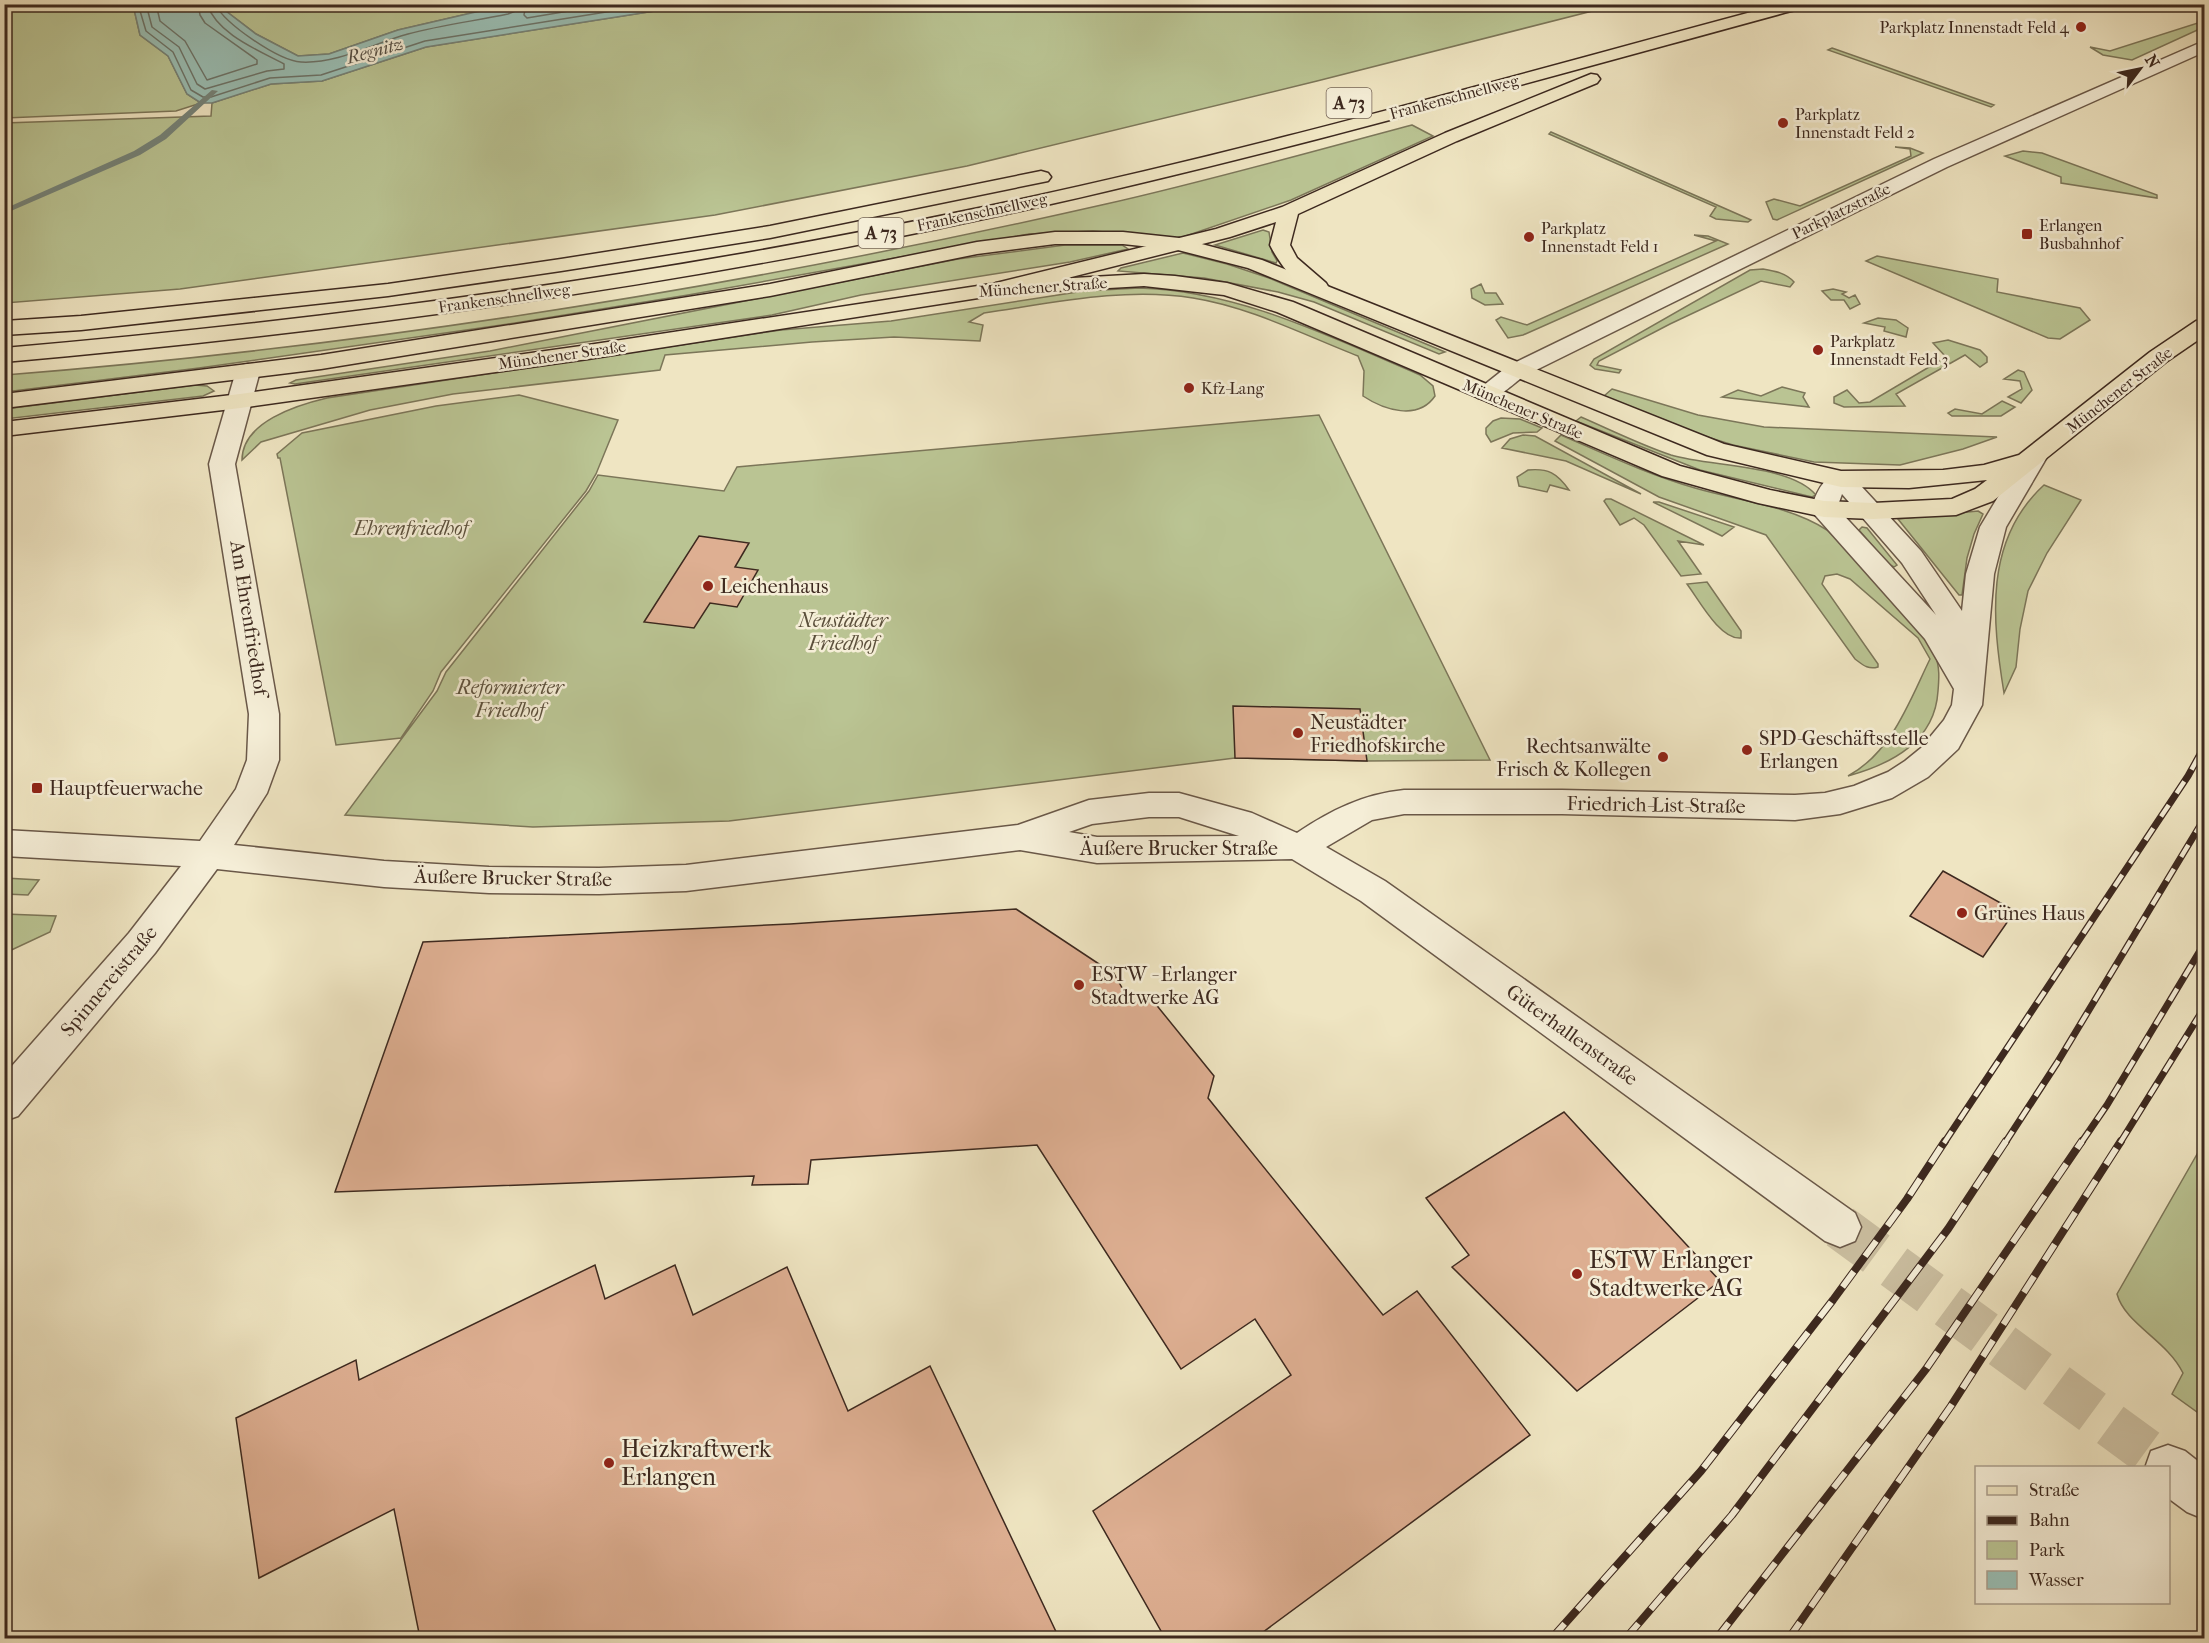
<svg xmlns="http://www.w3.org/2000/svg" width="2209" height="1643" viewBox="0 0 2209 1643" font-family="'IM FELL French Canon',serif">
	<style>
		.green { fill: #bac493; stroke: #7c7659; stroke-width: 1.5 }
		.water { fill: #9abfb5; stroke: #758379; stroke-width: 1.5 }
		.lines { fill: none; stroke-linecap: round; stroke-linejoin: round }
		.shore { stroke: #6c746a; stroke-width: 1.5 }
		.stream { fill: #758379; fill-rule: evenodd }
		.building { fill: #deaf92; stroke: #3d291f; stroke-width: 1.5 }
		.minor-tunnel { stroke: #cbbfa1; stroke-width: 45; stroke-dasharray: 45 22; stroke-linecap: butt }
		.minor-casing { stroke: #6a5848; stroke-width: 3 }
		.major-casing { stroke: #3d291f; stroke-width: 3 }
		.highway-casing { stroke: #3d291f; stroke-width: 3 }
		.minor { fill: #f5eed7; fill-rule: evenodd }
		.major { fill: #efe5c2; fill-rule: evenodd }
		.highway { fill: #efe5c2; fill-rule: evenodd }
		.rail-far2-casing { stroke: #3d291f; stroke-width: 6 }
		.rail-far1-casing { stroke: #3d291f; stroke-width: 7 }
		.rail-casing { stroke: #3d291f; stroke-width: 8 }
		.rail-far2 { stroke: #f5eed7; stroke-width: 4; stroke-dasharray: 11; stroke-linecap: butt }
		.rail-far1 { stroke: #f5eed7; stroke-width: 4.5; stroke-dasharray: 14; stroke-linecap: butt }
		.rail { stroke: #f5eed7; stroke-width: 6; stroke-dasharray: 19; stroke-linecap: butt }
		.poi-dot { fill: #8f2418; stroke: #f5eed7; stroke-width: 2 }
		.labels { text-anchor: middle; dominant-baseline: central; stroke-width: 5; stroke-linejoin: round; paint-order: stroke }
		.far-poi-label { font-size: 16px; fill: #3d291f; stroke: #f5eed7; text-anchor: start }
		.far-street-label { font-size: 16px; fill: #3d291f; stroke: #f5eed7 }
		.far-water-label { font-size: 18px; font-style: italic; fill: #544e44; stroke: #f5eed7 }
		.shield { fill: #f5eed7; stroke: #746456; stroke-width: 1.5 }
		.shield-label { font-size: 18px; font-weight: bold; fill: #3d291f }
		.park-label { font-size: 20px; font-style: italic; fill: #5c503c; stroke: #f5eed7 }
		.poi-label { font-size: 20px; fill: #3d291f; stroke: #f5eed7; text-anchor: start }
		.street-label { font-size: 20px; fill: #3d291f; stroke: #f5eed7 }
		.near-poi-label { font-size: 24px; fill: #3d291f; stroke: #f5eed7; text-anchor: start }
	</style>
	<rect width="100%" height="100%" fill="#efe5c2"/>
	<filter id="stains"><feTurbulence type="fractalNoise" baseFrequency=".00333" numOctaves="4"/><feColorMatrix values="0 0 0 0 .2 0 0 0 0 .09 0 0 0 0 .02 0 0 0 .5 -.17"/></filter>
	<radialGradient id="worn" r=".72"><stop offset=".6" stop-color="#630" stop-opacity="0"/><stop offset="1" stop-color="#630" stop-opacity=".3"/></radialGradient>
	<!-- green -->
	<path class="green" d="M 106,4 L 134,9 L 140,35 L 168,56 L 187,94 L 201,103 L 176,111 L 5,118 L 4,5 Z
		M 218,5 L 536,5 L 480,11 L 398,30 L 329,54 L 298,56 L 256,34 Z
		M 693,5 L 1616,5 L 1317,81 L 967,166 L 715,215 L 180,289 L 5,303 L 4,123 L 211,116 L 212,103 L 271,84 L 322,81 L 426,47 Z
		M 2204,21 L 2204,27 L 2132,60 L 2103,55 L 2090,47 L 2110,51 Z
		M 1832,48 L 1994,105 L 1991,107 L 1828,50 Z
		M 1412,125 L 1433,136 L 1291,200 L 1180,238 L 1093,231 L 1029,234 L 688,295 L 515,323 L 199,368 L 5,392 L 5,375 C 373,346 745,286 1106,204 C 1208,181 1310,152 1412,125 Z
		M 1551,132 L 1751,220 L 1748,222 L 1716,219 L 1710,216 L 1716,207 L 1549,134 Z
		M 1895,147 L 1910,148 L 1923,153 L 1777,220 L 1773,219 L 1766,202 L 1774,199 L 1800,206 L 1911,156 L 1910,149 Z
		M 2023,151 L 2042,153 L 2157,195 L 2157,198 L 2061,183 L 2061,177 L 2005,156 Z
		M 1263,230 L 1269,232 L 1272,252 L 1277,261 L 1276,263 L 1215,245 Z
		M 1694,235 L 1708,236 L 1728,244 L 1523,335 L 1508,338 L 1496,320 L 1501,317 L 1527,325 L 1716,241 Z
		M 1065,245 L 1122,245 L 1128,249 L 1070,262 L 861,295 L 772,315 L 295,384 L 290,383 L 296,380 L 490,351 L 958,259 Z
		M 1183,253 L 1227,264 L 1269,278 L 1445,352 L 1439,354 L 1314,302 L 1278,292 L 1204,278 L 1118,271 L 1121,268 Z
		M 1877,256 L 1998,279 L 1997,292 L 2080,308 L 2090,320 L 2060,339 L 2048,338 L 1866,261 Z
		M 1763,269 C 1775,271 1786,273 1794,282 L 1790,287 L 1761,281 L 1670,324 L 1599,361 L 1597,365 L 1621,370 L 1619,373 L 1595,369 L 1590,365 L 1594,359 L 1750,270 Z
		M 1481,284 L 1485,293 L 1496,293 L 1503,304 L 1485,305 L 1472,298 L 1471,289 Z
		M 1139,288 C 1240,291 1328,336 1420,375 L 1433,386 L 1435,396 C 1418,421 1384,410 1363,396 L 1364,371 L 1358,356 C 1304,335 1250,307 1193,298 C 1123,287 1053,303 984,313 L 969,322 L 983,325 L 980,341 L 894,337 L 812,342 L 665,355 L 660,370 L 453,394 L 370,410 L 261,442 L 242,460 C 242,422 297,405 327,398 L 781,330 L 891,321 L 1084,291 Z
		M 1833,289 L 1846,292 L 1842,294 L 1849,298 L 1855,295 L 1860,304 L 1850,309 L 1844,300 L 1831,300 L 1822,291 Z
		M 1878,318 L 1896,320 L 1908,328 L 1906,337 L 1884,331 L 1885,327 L 1864,323 Z
		M 1948,340 L 1980,350 L 1987,357 L 1987,362 L 1980,367 L 1965,355 L 1896,394 L 1905,406 L 1844,407 L 1834,403 L 1834,397 L 1847,390 L 1859,403 L 1870,402 L 1946,357 L 1933,343 Z
		M 2018,370 L 2024,372 L 2032,390 L 2021,403 L 2008,397 L 2022,389 L 2020,381 L 2004,379 Z
		M 195,385 L 207,386 L 214,391 L 203,396 L 5,419 L 5,409 Z
		M 1782,387 L 1805,393 L 1803,397 L 1809,407 L 1722,397 L 1738,390 L 1761,396 Z
		M 1612,389 L 1698,415 L 1764,427 L 1997,437 L 1963,449 L 1900,465 L 1814,462 L 1733,445 L 1688,431 L 1604,396 Z
		M 519,395 L 618,420 L 596,474 L 586,491 L 441,672 L 433,691 L 401,738 L 336,745 L 280,458 L 278,458 L 277,454 L 302,433 L 436,406 Z
		M 2002,401 L 2015,407 L 2001,416 L 1952,416 L 1948,413 L 1955,409 L 1982,414 Z
		M 1319,415 L 1490,760 L 1367,761 L 1235,758 L 729,821 L 533,827 L 345,815 L 437,691 L 446,672 L 589,491 L 598,475 L 724,491 L 737,467 Z
		M 1581,417 C 1611,430 1641,445 1671,455 C 1710,467 1790,464 1816,495 L 1812,497 L 1700,470 L 1576,421 Z
		M 1501,418 L 1520,419 L 1542,428 L 1537,432 L 1513,433 L 1491,442 L 1486,434 L 1486,428 L 1493,421 Z
		M 1523,435 L 1535,436 L 1641,494 L 1566,461 L 1502,448 L 1510,439 Z
		M 1561,435 C 1605,454 1649,475 1695,488 C 1739,501 1788,505 1827,530 C 1857,558 1920,618 1935,655 C 1940,667 1939,679 1938,691 C 1935,742 1891,764 1848,776 C 1892,752 1909,702 1930,659 L 1918,638 L 1850,579 L 1837,574 L 1825,576 L 1822,584 L 1878,664 L 1878,667 C 1868,670 1863,665 1855,659 L 1766,535 L 1659,497 L 1555,441 Z
		M 1528,470 C 1548,468 1557,473 1569,490 L 1550,485 L 1547,492 L 1519,486 L 1517,477 Z
		M 2044,485 L 2081,500 L 2047,553 L 2028,591 L 2020,629 L 2016,667 L 2004,693 C 1992,619 1984,540 2044,485 Z
		M 1606,499 L 1611,499 L 1704,545 L 1678,541 L 1701,574 L 1681,576 L 1644,525 L 1634,518 L 1620,525 L 1604,501 Z
		M 1653,502 L 1659,502 L 1734,527 L 1722,536 Z
		M 1978,511 L 1983,514 L 1974,534 L 1967,558 L 1962,595 L 1959,595 L 1898,519 Z
		M 1862,527 L 1867,528 L 1897,565 L 1894,567 L 1888,564 L 1859,530 Z
		M 1707,582 L 1741,631 L 1741,638 C 1720,640 1699,600 1687,584 Z
		M 5,878 L 39,880 L 28,895 L 5,894 Z
		M 5,914 L 56,916 L 50,932 L 5,953 Z
		M 2204,1142 L 2203,1386 L 2204,1417 L 2172,1394 L 2183,1373 C 2167,1340 2125,1324 2117,1294 Z"/>
	<!-- water -->
	<path class="water" d="M 536,4 L 693,5 L 426,47 L 322,81 L 271,84 L 212,103 L 201,103 L 187,94 L 168,56 L 140,35 L 134,9 L 106,5 L 218,5 L 256,34 L 298,56 L 329,54 L 398,30 L 480,11 Z"/>
	<g class="lines">
		<!-- shore -->
		<path class="shore" d="M 138,4 L 146,31 L 173,52 L 191,90 L 203,97 L 211,97 L 270,78 L 321,75 L 425,41 L 656,4
			M 146,4 L 152,27 L 179,47 L 197,84 L 205,89 L 267,71 L 284,69 L 284,64 C 258,50 217,34 207,4
			M 156,4 L 160,21 L 185,41 L 207,80 L 257,64 L 257,60 L 205,23 L 200,15 L 198,4
			M 215,4 C 225,24 279,61 301,62 C 338,64 374,43 408,34 C 441,25 475,21 508,14 L 518,10 L 518,4
			M 526,4 L 524,15 L 527,18 L 611,4"/>
		<!-- stream -->
		<path class="stream" d="M 212,90 L 218,91 L 166,139 L 140,155 L 4,214 L 4,209 L 134,151 L 160,135 Z"/>
	</g>
	<!-- building -->
	<path class="building" d="M 699,536 L 749,543 L 735,567 L 758,570 L 737,607 L 710,603 L 694,628 L 644,622 Z
		M 1233,706 L 1360,709 L 1367,761 L 1235,758 Z
		M 1943,871 L 2015,911 L 1983,957 L 1910,916 Z
		M 1016,909 L 1102,966 L 1112,970 L 1129,1000 L 1154,1002 L 1214,1076 L 1208,1098 L 1383,1315 L 1417,1291 L 1530,1435 L 1255,1638 L 1165,1638 L 1093,1511 L 1291,1375 L 1255,1319 L 1181,1369 L 1037,1145 L 811,1160 L 808,1184 L 752,1185 L 754,1176 L 335,1192 L 423,942 L 790,924 Z
		M 1564,1112 L 1720,1281 L 1577,1391 L 1452,1267 L 1469,1255 L 1426,1198 Z
		M 595,1265 L 605,1299 L 675,1265 L 693,1315 L 787,1267 L 848,1411 L 930,1366 L 1059,1638 L 420,1638 L 394,1509 L 259,1578 L 236,1418 L 356,1360 L 359,1380 Z"/>
	<g class="lines">
		<!-- minor-tunnel -->
		<path class="minor-tunnel" d="M 1840,1227 L 2146,1451"/>
		<defs>
			<path id="minor" d="M 2204,41 L 2204,52 L 1947,167 L 1524,376 C 1510,386 1496,403 1478,398 L 1474,393 L 1508,366 L 1934,159 Z
				M 248,364 L 256,366 L 260,371 L 235,464 L 279,714 L 279,760 L 267,793 L 234,845 L 384,861 L 489,867 L 599,868 L 686,865 L 1018,825 L 1089,800 L 1149,793 L 1179,793 L 1252,813 L 1297,833 C 1331,810 1364,794 1404,790 L 1562,790 L 1795,795 L 1825,793 L 1854,786 L 1888,772 L 1905,761 L 1921,748 L 1944,720 L 1952,705 L 1954,689 L 1925,639 L 1815,515 L 1811,509 C 1817,490 1827,468 1850,474 L 1921,551 L 1962,611 L 1966,574 L 1980,527 L 2025,452 L 2034,449 L 2043,452 L 2047,457 L 2006,527 L 1994,574 L 1982,705 L 1958,749 L 1928,777 L 1892,798 L 1840,814 L 1795,820 L 1562,814 L 1404,814 L 1372,820 L 1326,847 L 1385,881 L 1855,1213 L 1861,1227 L 1855,1241 L 1840,1247 L 1825,1241 L 1361,901 L 1292,859 L 1097,863 L 1020,850 L 686,891 L 599,894 L 489,893 L 384,887 L 217,869 L 155,953 L 18,1116 L 4,1121 L 4,1075 L 129,933 L 181,866 L 4,856 L 4,830 L 200,841 L 236,789 L 247,760 L 249,714 L 209,464 L 236,371 L 240,366 ZM 1842,494 L 1902,563 L 1936,615 L 1837,508 ZM 1149,817 L 1179,817 L 1239,836 L 1097,837 L 1069,832 L 1092,824 Z
				M 2168,1445 L 2185,1451 L 2204,1466 L 2204,1519 L 2187,1512 L 2168,1498 L 2168,1468 L 2145,1468 L 2151,1451 Z"/>
			<path id="major" d="M 1055,232 L 1123,232 L 1179,238 L 1262,260 L 1724,444 L 1841,471 L 1943,470 L 1984,465 L 2019,455 L 2150,352 L 2196,321 L 2204,319 L 2204,336 L 2166,362 L 1993,501 L 1956,515 L 1873,519 L 1824,517 L 1758,503 L 1662,476 L 1277,312 L 1224,295 L 1144,286 L 1004,294 L 588,359 L 240,408 L 4,436 L 4,422 L 240,394 L 588,345 L 1004,282 L 1144,274 L 1175,276 L 1227,283 L 1293,302 L 1680,466 L 1770,490 L 1824,501 L 1873,503 L 1952,499 L 1975,489 L 1987,480 L 1909,488 L 1841,487 L 1707,455 L 1248,268 L 1178,250 L 1123,244 L 1055,244 L 977,254 L 770,296 L 321,369 L 4,408 L 4,394 L 321,355 L 770,284 L 977,242 Z"/>
			<path id="highway" d="M 1781,4 L 1808,4 L 1806,7 C 1530,82 1254,161 974,221 C 654,290 330,333 4,362 L 4,348 C 329,320 650,277 969,210 C 1243,154 1511,76 1781,4 Z
				M 1591,74 L 1597,75 L 1600,79 L 1597,83 L 1457,141 L 1298,214 L 1290,245 L 1297,258 L 1326,283 L 1329,288 L 1326,293 C 1303,298 1279,263 1270,245 L 1276,222 L 1230,237 L 1004,294 L 996,293 L 993,288 L 996,283 L 1216,229 L 1282,207 L 1445,133 Z
				M 1041,171 L 1048,173 L 1051,177 L 1048,181 L 770,238 L 561,271 L 388,296 L 81,330 L 4,335 L 4,321 L 81,316 L 388,284 L 561,259 L 770,226 Z"/>
		</defs>
		<!-- minor casing -->
		<use href="#minor" class="minor-casing"/>
		<!-- major casing -->
		<use href="#major" class="major-casing"/>
		<!-- highway casing -->
		<use href="#highway" class="highway-casing"/>
		<!-- minor -->
		<use href="#minor" class="minor"/>
		<!-- major -->
		<use href="#major" class="major"/>
		<!-- highway -->
		<use href="#highway" class="highway"/>
		<defs>
			<path id="rail-far2" d="M 2203,748 L 2204,746"/>
			<path id="rail-far1" d="M 1944,1143 L 2188,776 L 2204,747
				M 2005,1143 L 2057,1063 L 2204,819
				M 2081,1143 L 2107,1105 L 2204,944
				M 2120,1143 L 2204,1008"/>
			<path id="rail" d="M 1552,1638 L 1701,1471 L 1833,1300 L 1907,1199 L 1945,1141
				M 1626,1638 L 1732,1515 L 1948,1229 L 2006,1141
				M 1717,1638 L 1926,1369 L 2082,1141
				M 1789,1638 L 1951,1406 L 2121,1141"/>
		</defs>
		<!-- rail-far2 casing -->
		<use href="#rail-far2" class="rail-far2-casing"/>
		<!-- rail-far1 casing -->
		<use href="#rail-far1" class="rail-far1-casing"/>
		<!-- rail casing -->
		<use href="#rail" class="rail-casing"/>
		<!-- rail-far2 -->
		<use href="#rail-far2" class="rail-far2"/>
		<!-- rail-far1 -->
		<use href="#rail-far1" class="rail-far1"/>
		<!-- rail -->
		<use href="#rail" class="rail"/>
	</g>
	<!-- markers -->
	<g class="poi-dot">
		<circle cx="2081" cy="27" r="6"/>
		<circle cx="1783" cy="123" r="6"/>
		<rect x="2021" y="228" width="12" height="12" rx="3"/>
		<circle cx="1529" cy="237" r="6"/>
		<circle cx="1818" cy="350" r="6"/>
		<circle cx="1189" cy="388" r="6"/>
		<circle cx="708" cy="586" r="6"/>
		<circle cx="1298" cy="733" r="6"/>
		<circle cx="1747" cy="750" r="6"/>
		<circle cx="1663" cy="757" r="6"/>
		<rect x="31" y="782" width="12" height="12" rx="3"/>
		<circle cx="1962" cy="913" r="6"/>
		<circle cx="1079" cy="985" r="6"/>
		<circle cx="1577" cy="1274" r="6"/>
		<circle cx="609" cy="1463" r="6"/>
	</g>
	<g class="labels">
		<!-- far-poi labels -->
		<g class="far-poi-label">
			<text x="2069" y="27" text-anchor="end">Parkplatz Innenstadt Feld 4</text>
			<text x="1795" y="114">Parkplatz<tspan x="1795" dy="18">Innenstadt Feld 2</tspan></text>
			<text x="2039" y="225">Erlangen<tspan x="2039" dy="18">Busbahnhof</tspan></text>
			<text x="1541" y="228">Parkplatz<tspan x="1541" dy="18">Innenstadt Feld 1</tspan></text>
			<text x="1830" y="341">Parkplatz<tspan x="1830" dy="18">Innenstadt Feld 3</tspan></text>
			<text x="1201" y="388">Kfz-Lang</text>
		</g>
		<!-- far-street labels -->
		<g class="far-street-label">
			<text transform="translate(1454 97) rotate(-15)">Frankenschnellweg</text>
			<text transform="translate(1841 211) rotate(-26)">Parkplatzstraße</text>
			<text transform="translate(982 212) rotate(-12)">Frankenschnellweg</text>
			<text transform="translate(1043 287) rotate(-4)">Münchener Straße</text>
			<text transform="translate(504 298) rotate(-8)">Frankenschnellweg</text>
			<text transform="translate(562 355) rotate(-8)">Münchener Straße</text>
			<text transform="translate(2119 390) rotate(-38)">Münchener Straße</text>
			<text transform="translate(1523 409) rotate(23)">Münchener Straße</text>
		</g>
		<!-- far-water labels -->
		<g class="far-water-label">
			<text transform="translate(375 51) rotate(-15)">Regnitz</text>
		</g>
		<!-- shield labels -->
		<g class="shield">
			<rect x="1326.5" y="88" width="45" height="30" rx="4.5"/>
			<rect x="858.5" y="218" width="45" height="30" rx="4.5"/>
		</g>
		<g class="shield-label">
			<text x="1349" y="103">A 73</text>
			<text x="881" y="233">A 73</text>
		</g>
		<!-- park labels -->
		<g class="park-label">
			<text x="411" y="528">Ehrenfriedhof</text>
			<text x="843" y="620">Neustädter<tspan x="843" dy="23">Friedhof</tspan></text>
			<text x="510" y="687">Reformierter<tspan x="510" dy="23">Friedhof</tspan></text>
		</g>
		<!-- poi labels -->
		<g class="poi-label">
			<text x="720" y="586">Leichenhaus</text>
			<text x="1310" y="722">Neustädter<tspan x="1310" dy="23">Friedhofskirche</tspan></text>
			<text x="1759" y="738">SPD-Geschäftsstelle<tspan x="1759" dy="23">Erlangen</tspan></text>
			<text x="1651" y="746" text-anchor="end">Rechtsanwälte<tspan x="1651" dy="23">Frisch &amp; Kollegen</tspan></text>
			<text x="49" y="788">Hauptfeuerwache</text>
			<text x="1974" y="913">Grünes Haus</text>
			<text x="1091" y="974">ESTW - Erlanger<tspan x="1091" dy="23">Stadtwerke AG</tspan></text>
		</g>
		<!-- street labels -->
		<g class="street-label">
			<text transform="translate(249 618) rotate(81)">Am Ehrenfriedhof</text>
			<text transform="translate(1656 805) rotate(1)">Friedrich-List-Straße</text>
			<text x="1179" y="848">Äußere Brucker Straße</text>
			<text transform="translate(513 878) rotate(1)">Äußere Brucker Straße</text>
			<text transform="translate(109 981) rotate(-50)">Spinnereistraße</text>
			<text transform="translate(1572 1035) rotate(36)">Güterhallenstraße</text>
		</g>
		<!-- near-poi labels -->
		<g class="near-poi-label">
			<text x="1589" y="1260">ESTW Erlanger<tspan x="1589" dy="28">Stadtwerke AG</tspan></text>
			<text x="621" y="1449">Heizkraftwerk<tspan x="621" dy="28">Erlangen</tspan></text>
		</g>
	</g>
	<!-- margin -->
	<rect width="2209" height="1643" fill="none" stroke="#efe5c2" stroke-width="24"/>
	<rect x="6" y="6" width="2197" height="1631" fill="none" stroke="#3d291f" stroke-width="3"/>
	<rect x="12" y="12" width="2185" height="1619" fill="none" stroke="#3d291f" stroke-width="1.5"/>
	<!-- legend -->
	<rect x="1975" y="1466" width="195" height="138" fill="#f5eed7" stroke="#ab9f8d" stroke-width="1.5"/>
	<rect x="1987" y="1486" width="30" height="9" fill="#efe5c2" stroke="#ab9f8d" stroke-width="1.5"/>
	<text x="2029" y="1496" font-size="18" fill="#3d291f">Straße</text>
	<rect x="1987" y="1516" width="30" height="9" fill="#3d291f" stroke="#ab9f8d" stroke-width="1.5"/>
	<text x="2029" y="1526" font-size="18" fill="#3d291f">Bahn</text>
	<rect x="1987" y="1541" width="30" height="18" fill="#bac493" stroke="#ab9f8d" stroke-width="1.5"/>
	<text x="2029" y="1556" font-size="18" fill="#3d291f">Park</text>
	<rect x="1987" y="1571" width="30" height="18" fill="#9abfb5" stroke="#ab9f8d" stroke-width="1.5"/>
	<text x="2029" y="1586" font-size="18" fill="#3d291f">Wasser</text>
	<!-- north arrow -->
	<g transform="translate(2140 69) rotate(58)" stroke="#f5eed7" stroke-width="4.5" paint-order="stroke">
	<path d="M0-4.5L10 22L0 15L-10 22Z" fill="#3d291f"/>
	<text y="-9" font-size="16" font-weight="bold" text-anchor="middle" fill="#3d291f">N</text>
	</g>
	<rect width="100%" height="100%" filter="url(#stains)"/>
	<rect width="100%" height="100%" fill="url(#worn)"/>
</svg>
